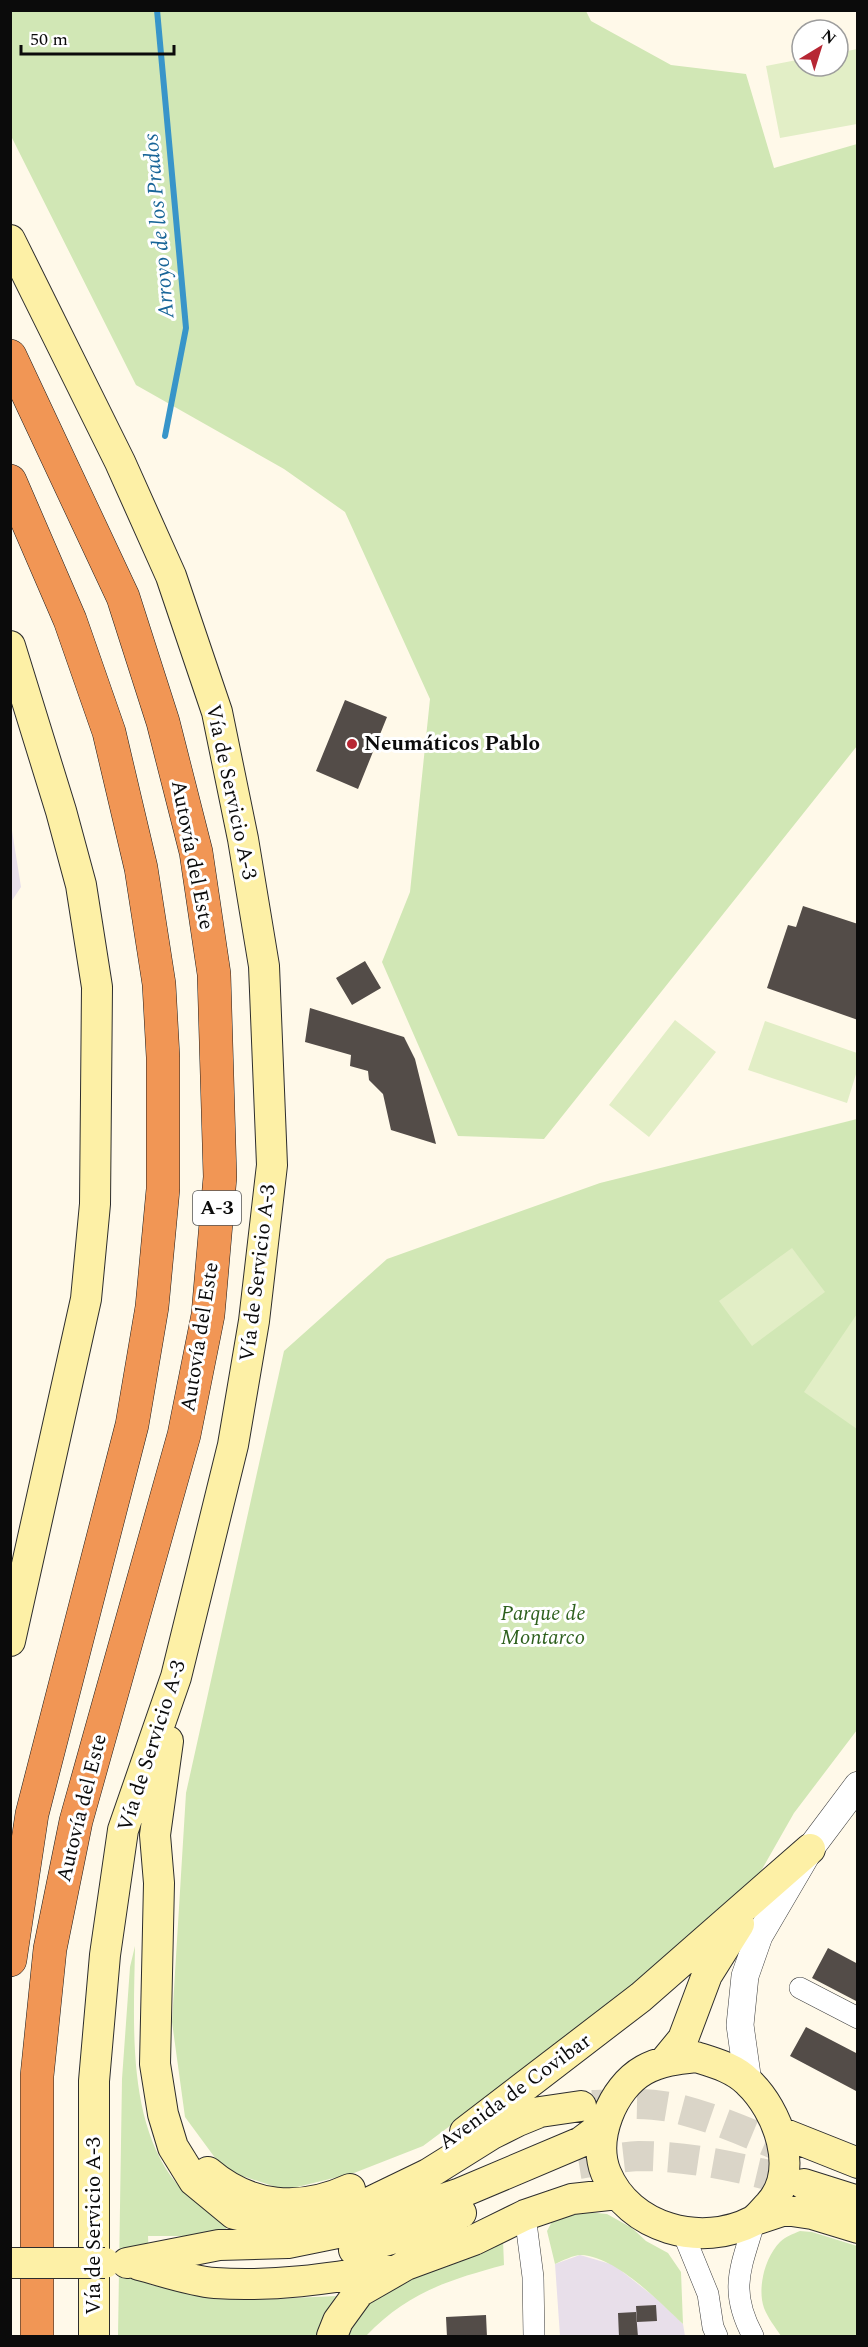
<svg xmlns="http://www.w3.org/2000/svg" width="868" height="2347" viewBox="0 0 868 2347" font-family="Spectral,serif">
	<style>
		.industrial { fill: #e8dfea }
		.green { fill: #d1e7b5 }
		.pitch { fill: #e2eec6 }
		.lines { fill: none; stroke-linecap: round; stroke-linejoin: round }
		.stream { stroke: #3895c9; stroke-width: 6 }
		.building { fill: #534c48 }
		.secondary-tunnel { stroke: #dad5c8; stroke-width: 30; stroke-dasharray: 30 15; stroke-linecap: butt }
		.minor-casing { stroke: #3e3e3e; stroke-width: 22 }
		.tertiary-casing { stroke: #3e3e3e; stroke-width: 28 }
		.secondary-casing { stroke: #2d2d2d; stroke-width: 32 }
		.motorway-casing { stroke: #1c1c1c; stroke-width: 34 }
		.minor { stroke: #fff; stroke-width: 21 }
		.tertiary { stroke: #fff; stroke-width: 27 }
		.secondary { stroke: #fdf0a6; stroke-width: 30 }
		.motorway { stroke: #f19655; stroke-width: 33 }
		.secondary-bridge-casing { stroke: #2d2d2d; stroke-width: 32; stroke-linecap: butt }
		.secondary-bridge { stroke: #fdf0a6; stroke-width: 30 }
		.poi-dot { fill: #b72734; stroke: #fff; stroke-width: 2 }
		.labels { text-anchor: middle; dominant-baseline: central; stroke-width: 6; stroke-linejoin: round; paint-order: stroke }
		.shield { fill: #fff; stroke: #545454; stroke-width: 1.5 }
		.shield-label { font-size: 20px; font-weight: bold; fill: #0b0b0b }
		.poi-label { font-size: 21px; font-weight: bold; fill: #0b0b0b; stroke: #fff; text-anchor: start }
		.street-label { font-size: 21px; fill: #0b0b0b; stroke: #fff }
		.park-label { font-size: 21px; font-style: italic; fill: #2e601e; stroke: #fff }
		.water-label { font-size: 22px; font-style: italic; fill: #186598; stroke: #fff }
	</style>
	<rect width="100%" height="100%" fill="#fff9e9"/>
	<!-- industrial -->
	<path class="industrial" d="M 10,818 L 21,887 L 11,902 L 10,902 Z
		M 580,2255 L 614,2265 L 657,2299 L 683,2324 L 685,2336 L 560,2336 L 555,2264 Z"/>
	<!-- green -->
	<path class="green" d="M 586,11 L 591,21 L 671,65 L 746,74 L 774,168 L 857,144 L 857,746 L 544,1139 L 458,1136 L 382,962 L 410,892 L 430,699 L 345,512 L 284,469 L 136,385 L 11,136 L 11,11 Z
		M 857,1119 L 857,1730 L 794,1813 L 753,1885 L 634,1989 L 423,2146 L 354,2173 L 285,2190 L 224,2170 L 185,2117 L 172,2022 L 186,1793 L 284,1351 L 387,1259 L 600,1183 Z
		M 135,1946 C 134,2022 126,2122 177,2184 C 188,2197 211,2210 225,2220 L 227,2236 L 148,2236 L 150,2285 L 199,2293 L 270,2299 L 337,2296 L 316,2336 L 118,2336 L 122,2079 L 130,1967 Z
		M 577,2211 L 607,2214 L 632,2228 L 646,2241 L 668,2253 L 681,2272 L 683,2324 C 658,2301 617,2257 581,2255 C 573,2255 562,2261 555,2264 L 547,2231 L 554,2218 Z
		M 800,2231 L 812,2232 L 857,2246 L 857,2336 L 781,2336 C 775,2327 768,2318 764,2308 C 757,2288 765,2257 780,2242 C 786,2236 793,2234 800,2231 Z
		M 503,2240 L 504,2265 C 448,2280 407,2293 366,2336 L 348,2336 L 367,2302 L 399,2283 Z"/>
	<!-- pitch -->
	<path class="pitch" d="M 857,49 L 857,124 L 780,138 L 766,66 L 802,59 L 802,66 L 838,66 L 838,53 Z
		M 675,1020 L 716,1052 L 649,1137 L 609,1105 Z
		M 765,1021 L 857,1053 L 857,1071 L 847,1103 L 748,1070 Z
		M 792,1248 L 825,1292 L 752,1346 L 719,1301 Z
		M 857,1314 L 857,1429 L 804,1392 Z"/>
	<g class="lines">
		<!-- stream -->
		<path class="stream" d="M 157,10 L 186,328 L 165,436"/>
	</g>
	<!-- building -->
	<path class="building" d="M 345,700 L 387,717 L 358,789 L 316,771 Z
		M 803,906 L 858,924 L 858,1020 L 767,988 L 788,925 L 796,927 Z
		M 365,961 L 381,988 L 352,1005 L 336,978 Z
		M 310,1008 L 404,1037 L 415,1059 L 436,1144 L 391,1130 L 383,1094 L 369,1080 L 368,1071 L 350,1066 L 351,1055 L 305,1042 Z
		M 828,1948 L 858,1964 L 858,2002 L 812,1978 Z
		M 806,2027 L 858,2054 L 858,2092 L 790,2056 Z
		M 656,2305 L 657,2321 L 637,2322 L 636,2306 Z
		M 636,2312 L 638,2337 L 619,2337 L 618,2313 Z
		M 486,2315 L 487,2337 L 447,2337 L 446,2317 Z"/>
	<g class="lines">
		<!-- secondary-tunnel -->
		<path class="secondary-tunnel" d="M 592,2105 C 619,2104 648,2102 675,2108 C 720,2119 762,2139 804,2157
			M 579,2164 C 598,2161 619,2157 639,2156 C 696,2156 749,2170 804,2184"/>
		<defs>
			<path id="minor" d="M 800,1988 L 858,2018
				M 525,2215 L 533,2277 L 534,2336
				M 683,2233 L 708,2294 L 713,2327 L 717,2336
				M 753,2336 C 728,2289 741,2268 755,2220"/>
			<path id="tertiary" d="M 748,2082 L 740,2025 L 745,1976 L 759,1936 L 810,1849 L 858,1785"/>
			<path id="secondary" d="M 10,240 L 120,462 L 171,576 L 217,712 L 243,839 L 264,966 L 272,1165 L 254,1321 L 233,1445 L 176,1677 L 123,1830 L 105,1955 L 94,2081 L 94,2336
				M 10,646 L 61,811 L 81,885 L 97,987 L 95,1204 L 86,1299 L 10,1641
				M 168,1741 L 155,1835 L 159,1883 L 155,2064 L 163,2114 L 173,2147 L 194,2181 L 234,2214 L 273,2223 L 313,2223 L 366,2204 L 428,2174 L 492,2134 L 518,2121 L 540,2112 L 581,2106
				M 696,2057 C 715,2063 734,2068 748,2082 C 778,2110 801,2171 769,2205 C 764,2210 759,2217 753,2221 C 702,2248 629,2229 606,2173 C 592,2139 612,2088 644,2070 C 660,2061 678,2059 696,2057 Z
				M 665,2061 L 683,2039 L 707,1975 L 739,1924
				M 465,2132 L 641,1997 L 810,1849
				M 780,2132 L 858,2163
				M 208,2172 C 250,2208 300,2212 350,2189
				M 804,2184 L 858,2201
				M 755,2220 L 785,2210 L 812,2214 L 858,2228
				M 354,2250 L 418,2231 L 461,2213
				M 127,2263 L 219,2245 L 288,2243 L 352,2230 L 458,2194 L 581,2142 L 605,2124
				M 139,2265 C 163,2271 190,2281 215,2283 C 272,2287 329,2279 385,2269
				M 332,2336 L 338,2321 L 359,2292 L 406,2265 L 474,2240 L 525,2215 L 572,2199 L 618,2194"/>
			<path id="motorway" d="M 10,356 L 123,597 L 163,722 L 196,852 L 214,974 L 220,1177 L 208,1315 L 184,1435 L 76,1821 L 50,1949 L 37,2076 L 37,2336
				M 10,481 L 70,620 L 109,732 L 141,868 L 159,984 L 163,1057 L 163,1189 L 152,1307 L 132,1425 L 32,1814 L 10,1960"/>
		</defs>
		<!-- minor casing -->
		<use href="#minor" class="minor-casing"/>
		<!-- tertiary casing -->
		<use href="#tertiary" class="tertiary-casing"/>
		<!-- secondary casing -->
		<use href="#secondary" class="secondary-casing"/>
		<!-- motorway casing -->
		<use href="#motorway" class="motorway-casing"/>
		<!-- minor -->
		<use href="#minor" class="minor"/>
		<!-- tertiary -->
		<use href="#tertiary" class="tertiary"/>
		<!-- secondary -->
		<use href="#secondary" class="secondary"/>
		<!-- motorway -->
		<use href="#motorway" class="motorway"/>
		<defs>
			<path id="secondary-bridge" d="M 10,2263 L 105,2263"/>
		</defs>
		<!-- secondary-bridge casing -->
		<use href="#secondary-bridge" class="secondary-bridge-casing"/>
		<!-- secondary-bridge -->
		<use href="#secondary-bridge" class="secondary-bridge"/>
	</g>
	<!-- markers -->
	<circle class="poi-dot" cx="352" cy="744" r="6"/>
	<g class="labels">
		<!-- shield labels -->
		<rect class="shield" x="193" y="1191" width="48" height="34" rx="4.5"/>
		<g class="shield-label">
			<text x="217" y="1208">A-3</text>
		</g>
		<!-- poi labels -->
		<g class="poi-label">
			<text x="364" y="744">Neumáticos Pablo</text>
		</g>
		<!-- street labels -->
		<g class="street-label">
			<text transform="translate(231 792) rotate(78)">Vía de Servicio A-3</text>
			<text transform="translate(192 855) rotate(79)">Autovía del Este</text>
			<text transform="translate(258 1273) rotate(-83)">Vía de Servicio A-3</text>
			<text transform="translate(200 1337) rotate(-81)">Autovía del Este</text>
			<text transform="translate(152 1746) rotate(-72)">Vía de Servicio A-3</text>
			<text transform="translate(82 1808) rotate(-76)">Autovía del Este</text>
			<text transform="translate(515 2092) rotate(-36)">Avenida de Covibar</text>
			<text transform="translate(94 2226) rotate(-90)">Vía de Servicio A-3</text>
		</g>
		<!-- park labels -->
		<g class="park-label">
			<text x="543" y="1614">Parque de<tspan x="543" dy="24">Montarco</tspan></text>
		</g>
		<!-- water labels -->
		<g class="water-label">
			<text transform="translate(159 226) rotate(-95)">Arroyo de los Prados</text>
		</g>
	</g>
	<!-- border -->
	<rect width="868" height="2347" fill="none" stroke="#0b0b0b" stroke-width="24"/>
	<!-- north arrow -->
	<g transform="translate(820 48) rotate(38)"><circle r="28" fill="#ffffff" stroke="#9d9d9d" stroke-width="1.5"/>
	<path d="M0-4.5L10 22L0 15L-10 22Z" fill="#b72734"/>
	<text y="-9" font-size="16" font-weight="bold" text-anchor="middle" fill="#0b0b0b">N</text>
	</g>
	<!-- scale -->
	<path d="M21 45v9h153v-9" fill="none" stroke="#0b0b0b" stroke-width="3"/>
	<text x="30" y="45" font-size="18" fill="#0b0b0b" stroke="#ffffff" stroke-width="4.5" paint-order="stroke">50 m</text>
</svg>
